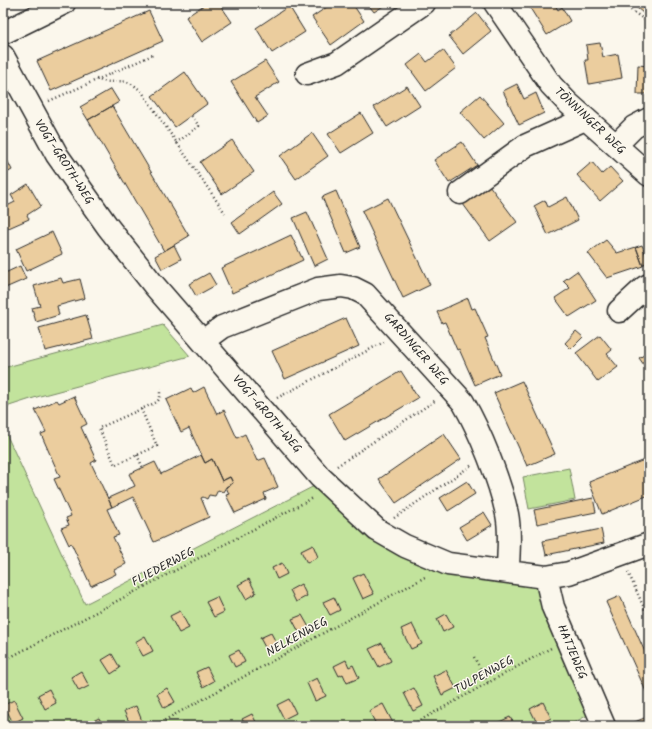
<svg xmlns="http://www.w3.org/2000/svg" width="652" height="729" viewBox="0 0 652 729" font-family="Kalam,sans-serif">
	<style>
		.green { fill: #c2e39c; stroke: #768764 }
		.building { fill: #ebcd9e; stroke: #2b2b2b }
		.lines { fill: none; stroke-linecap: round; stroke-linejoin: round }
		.minor-casing { stroke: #2b2b2b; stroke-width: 25 }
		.path { stroke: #2b2b2b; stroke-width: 2.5; stroke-dasharray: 1 3; stroke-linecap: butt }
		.minor { stroke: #fbf7ec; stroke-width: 22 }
		.labels { text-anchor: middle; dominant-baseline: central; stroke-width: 3; stroke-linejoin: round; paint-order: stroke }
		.street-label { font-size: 12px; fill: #2b2b2b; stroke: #fbf7ec }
	</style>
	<rect width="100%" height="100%" fill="#fbf7ec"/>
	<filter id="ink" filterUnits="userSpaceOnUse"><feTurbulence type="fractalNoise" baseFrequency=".025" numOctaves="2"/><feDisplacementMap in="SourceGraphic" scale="8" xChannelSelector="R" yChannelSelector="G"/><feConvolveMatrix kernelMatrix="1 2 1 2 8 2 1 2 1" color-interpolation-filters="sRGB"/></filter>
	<g filter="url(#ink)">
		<!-- green -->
		<path class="green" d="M 163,325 L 190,356 L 40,396 L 3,408 L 3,368 Z
			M 3,427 L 85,604 L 324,481 L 430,557 L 546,577 L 597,710 L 568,726 L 3,726 Z
			M 569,468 L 575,500 L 529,509 L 523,477 Z"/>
		<!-- building -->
		<path class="building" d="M 207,3 L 219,3 L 232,22 L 202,42 L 186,17 Z
			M 333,3 L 352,3 L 364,21 L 331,45 L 312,17 Z
			M 367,3 L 388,3 L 374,12 Z
			M 537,3 L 554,3 L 558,10 L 562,7 L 570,21 L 547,35 L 530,8 Z
			M 630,3 L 641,3 L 637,8 Z
			M 641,3 L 649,3 L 649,18 L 637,8 Z
			M 289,6 L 305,32 L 272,53 L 256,28 Z
			M 149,11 L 163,41 L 51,91 L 37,61 Z
			M 477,13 L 491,31 L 463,54 L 449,36 Z
			M 600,43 L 603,57 L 618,54 L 622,78 L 589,84 L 585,60 L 588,60 L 586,45 Z
			M 443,50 L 456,68 L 426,91 L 407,65 L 421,54 L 427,62 Z
			M 265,61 L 279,82 L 255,97 L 268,116 L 257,123 L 231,82 Z
			M 638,65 L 649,66 L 649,94 L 637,94 Z
			M 185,72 L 207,104 L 175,127 L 152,96 Z
			M 517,84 L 524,99 L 536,93 L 544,113 L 519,125 L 503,91 Z
			M 407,86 L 420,106 L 387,127 L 374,107 Z
			M 111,89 L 119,102 L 88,120 L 80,107 Z
			M 480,95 L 504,123 L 484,140 L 460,112 Z
			M 112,106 L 189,236 L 164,251 L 88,120 Z
			M 361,113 L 373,133 L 341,153 L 328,134 Z
			M 312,133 L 328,156 L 296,179 L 280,156 Z
			M 232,140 L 254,172 L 222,194 L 200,162 Z
			M 462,142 L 477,165 L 449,183 L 434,160 Z
			M 3,152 L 12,170 L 3,175 Z
			M 592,162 L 602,174 L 610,167 L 623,181 L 600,201 L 577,175 Z
			M 28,184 L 41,206 L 27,215 L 29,219 L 4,230 L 3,208 L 15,202 L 11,195 Z
			M 489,185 L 517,222 L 490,241 L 463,204 Z
			M 336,191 L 360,247 L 346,253 L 322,197 Z
			M 273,192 L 282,204 L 240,234 L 232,222 Z
			M 567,197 L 578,220 L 548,235 L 534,206 L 545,200 L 548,207 Z
			M 388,198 L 430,285 L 403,298 L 362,211 Z
			M 307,212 L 328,259 L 314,266 L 293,218 Z
			M 52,232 L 62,254 L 26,271 L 16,249 Z
			M 291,235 L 303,260 L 232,293 L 221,268 Z
			M 606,240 L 617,253 L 636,247 L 643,266 L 607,278 L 588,253 Z
			M 174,245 L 181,259 L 162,269 L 155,256 Z
			M 642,245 L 649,263 L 643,264 L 643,266 L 636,247 Z
			M 20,266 L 26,279 L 3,289 L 3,270 L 5,273 Z
			M 577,271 L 596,300 L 569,317 L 555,298 L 570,288 L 563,281 Z
			M 209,273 L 216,285 L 196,296 L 189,284 Z
			M 61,278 L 63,283 L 80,279 L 85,298 L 57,306 L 59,315 L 36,322 L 32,308 L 40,306 L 34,286 Z
			M 468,298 L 472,309 L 475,308 L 488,337 L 485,338 L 500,374 L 475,385 L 459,349 L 457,350 L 445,322 L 442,323 L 437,312 Z
			M 86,315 L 93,339 L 45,351 L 39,328 Z
			M 346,318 L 359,346 L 285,379 L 272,351 Z
			M 576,331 L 583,337 L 571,349 L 565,343 Z
			M 600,335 L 612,350 L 607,354 L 618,367 L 598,382 L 576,353 Z
			M 649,352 L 649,372 L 639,358 Z
			M 401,371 L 418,398 L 345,441 L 329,414 Z
			M 522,381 L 555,454 L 527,466 L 494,393 Z
			M 204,387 L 217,414 L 224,410 L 237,438 L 245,434 L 257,461 L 265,458 L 278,487 L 264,493 L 266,499 L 235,513 L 226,495 L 229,494 L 226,487 L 233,483 L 230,477 L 222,481 L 212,459 L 205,463 L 189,428 L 181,432 L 166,400 L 191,388 L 193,393 Z
			M 74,396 L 87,424 L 81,427 L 96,460 L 91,463 L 112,507 L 107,509 L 119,535 L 113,537 L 126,564 L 114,570 L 116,574 L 91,586 L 71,543 L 69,545 L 61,528 L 69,525 L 66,518 L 71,516 L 54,479 L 60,477 L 41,434 L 46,432 L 35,410 L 57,400 L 59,403 Z
			M 444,434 L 461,459 L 396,503 L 379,479 Z
			M 201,455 L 205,463 L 212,459 L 222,481 L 230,477 L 233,483 L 226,487 L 223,492 L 218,490 L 215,496 L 209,495 L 207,499 L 203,497 L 201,498 L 209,517 L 154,542 L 133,497 L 112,507 L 108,498 L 135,486 L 129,474 L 155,462 L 161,474 Z
			M 649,458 L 649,495 L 602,514 L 589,482 Z
			M 467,481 L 475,494 L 448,511 L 440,498 Z
			M 593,498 L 596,512 L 537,524 L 534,510 Z
			M 484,512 L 492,525 L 467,540 L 459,527 Z
			M 601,529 L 604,543 L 546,555 L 543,541 Z
			M 313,545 L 318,557 L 307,563 L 301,551 Z
			M 282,563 L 287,574 L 277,579 L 272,568 Z
			M 363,573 L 374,594 L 363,599 L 353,578 Z
			M 249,579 L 256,593 L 246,599 L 238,585 Z
			M 301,584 L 307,596 L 296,602 L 290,590 Z
			M 620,596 L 649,661 L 648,696 L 606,602 Z
			M 217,597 L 224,612 L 214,617 L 206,602 Z
			M 334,597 L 340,610 L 330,615 L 323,602 Z
			M 180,611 L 189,628 L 179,633 L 170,616 Z
			M 446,614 L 453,627 L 443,632 L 437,619 Z
			M 302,615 L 310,629 L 300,634 L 292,619 Z
			M 412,624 L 422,644 L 411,649 L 401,629 Z
			M 271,633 L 278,646 L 267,651 L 260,638 Z
			M 145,636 L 153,651 L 143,656 L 135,642 Z
			M 382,643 L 391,661 L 379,667 L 369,649 Z
			M 239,650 L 245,662 L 235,667 L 229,655 Z
			M 112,654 L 120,668 L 111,674 L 102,660 Z
			M 346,660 L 349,667 L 353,665 L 359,678 L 347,683 L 343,674 L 339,676 L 334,666 Z
			M 207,667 L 214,681 L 203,687 L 196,672 Z
			M 446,670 L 456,688 L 442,695 L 433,676 Z
			M 81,671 L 89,686 L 79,691 L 71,677 Z
			M 317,678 L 326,696 L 315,701 L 307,683 Z
			M 167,688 L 175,702 L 164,708 L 157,694 Z
			M 414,688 L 423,706 L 413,711 L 404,693 Z
			M 49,689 L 56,703 L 45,709 L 38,695 Z
			M 289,699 L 296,713 L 284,719 L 277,705 Z
			M 14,700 L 23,718 L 13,723 L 4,705 Z
			M 543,702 L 551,718 L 538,725 L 530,709 Z
			M 383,704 L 393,723 L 387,726 L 377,726 L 369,711 Z
			M 136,706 L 142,721 L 131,726 L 124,711 Z
			M 252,714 L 258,726 L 246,726 L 242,719 Z
			M 649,716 L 649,726 L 631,726 L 630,724 Z
			M 510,717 L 515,726 L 499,726 L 497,723 Z
			M 99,718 L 103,726 L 91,726 L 89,723 Z"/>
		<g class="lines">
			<defs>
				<path id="minor" d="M 495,3 L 551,85 L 567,102 L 649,175
					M 3,33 L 64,3
					M 3,56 L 57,155 L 108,227 L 153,284 L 320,477 L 377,530 L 405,546 L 448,564 L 546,577 L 569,573 L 649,544
					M 307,74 L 337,63 L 424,3
					M 616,145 L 634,127 L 649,119
					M 460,193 L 525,146 L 585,119
					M 619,311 L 645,287 L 649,285
					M 203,341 L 222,327 L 318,289 L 341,286 L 353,288 L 365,294 L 463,402 C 480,431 500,481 507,514 C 511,533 508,553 508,572
					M 546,577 L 553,607 L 604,726"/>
			</defs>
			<!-- minor casing -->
			<use href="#minor" class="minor-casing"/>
			<!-- path -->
			<path class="path" d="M 621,3 L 649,23
				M 96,79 C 116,87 123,73 142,92 L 225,213
				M 49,101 L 155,54
				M 176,143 L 199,126 L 191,115
				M 277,398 L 384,342
				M 141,409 L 157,446 L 115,465 L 99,428 L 157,402 L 160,398 L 160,389
				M 137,455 L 143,468
				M 337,466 L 436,400
				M 394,518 L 472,465
				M 628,572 L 649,619
				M 474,657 L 488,683
				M 3,661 L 313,498
				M 154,726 L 427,576
				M 410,726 L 551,648"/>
			<!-- minor -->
			<use href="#minor" class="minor"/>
		</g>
	</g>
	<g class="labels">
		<!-- street labels -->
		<g class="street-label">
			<text transform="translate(590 121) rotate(43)">TÖNNINGER WEG</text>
			<text transform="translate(64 162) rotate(57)">VOGT-GROTH-WEG</text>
			<text transform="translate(416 349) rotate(49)">GARDINGER WEG</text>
			<text transform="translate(267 414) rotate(49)">VOGT-GROTH-WEG</text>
			<text transform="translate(163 567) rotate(-28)">FLIEDERWEG</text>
			<text transform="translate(297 637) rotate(-29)">NELKENWEG</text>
			<text transform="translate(572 652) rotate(67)">HATJEWEG</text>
			<text transform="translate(484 675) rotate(-29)">TULPENWEG</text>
		</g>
	</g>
	<!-- margin -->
	<rect width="652" height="729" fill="none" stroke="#fbf7ec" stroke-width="16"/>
	<rect x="8" y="8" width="636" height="713" fill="none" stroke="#2b2b2b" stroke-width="1.5" filter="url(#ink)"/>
</svg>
